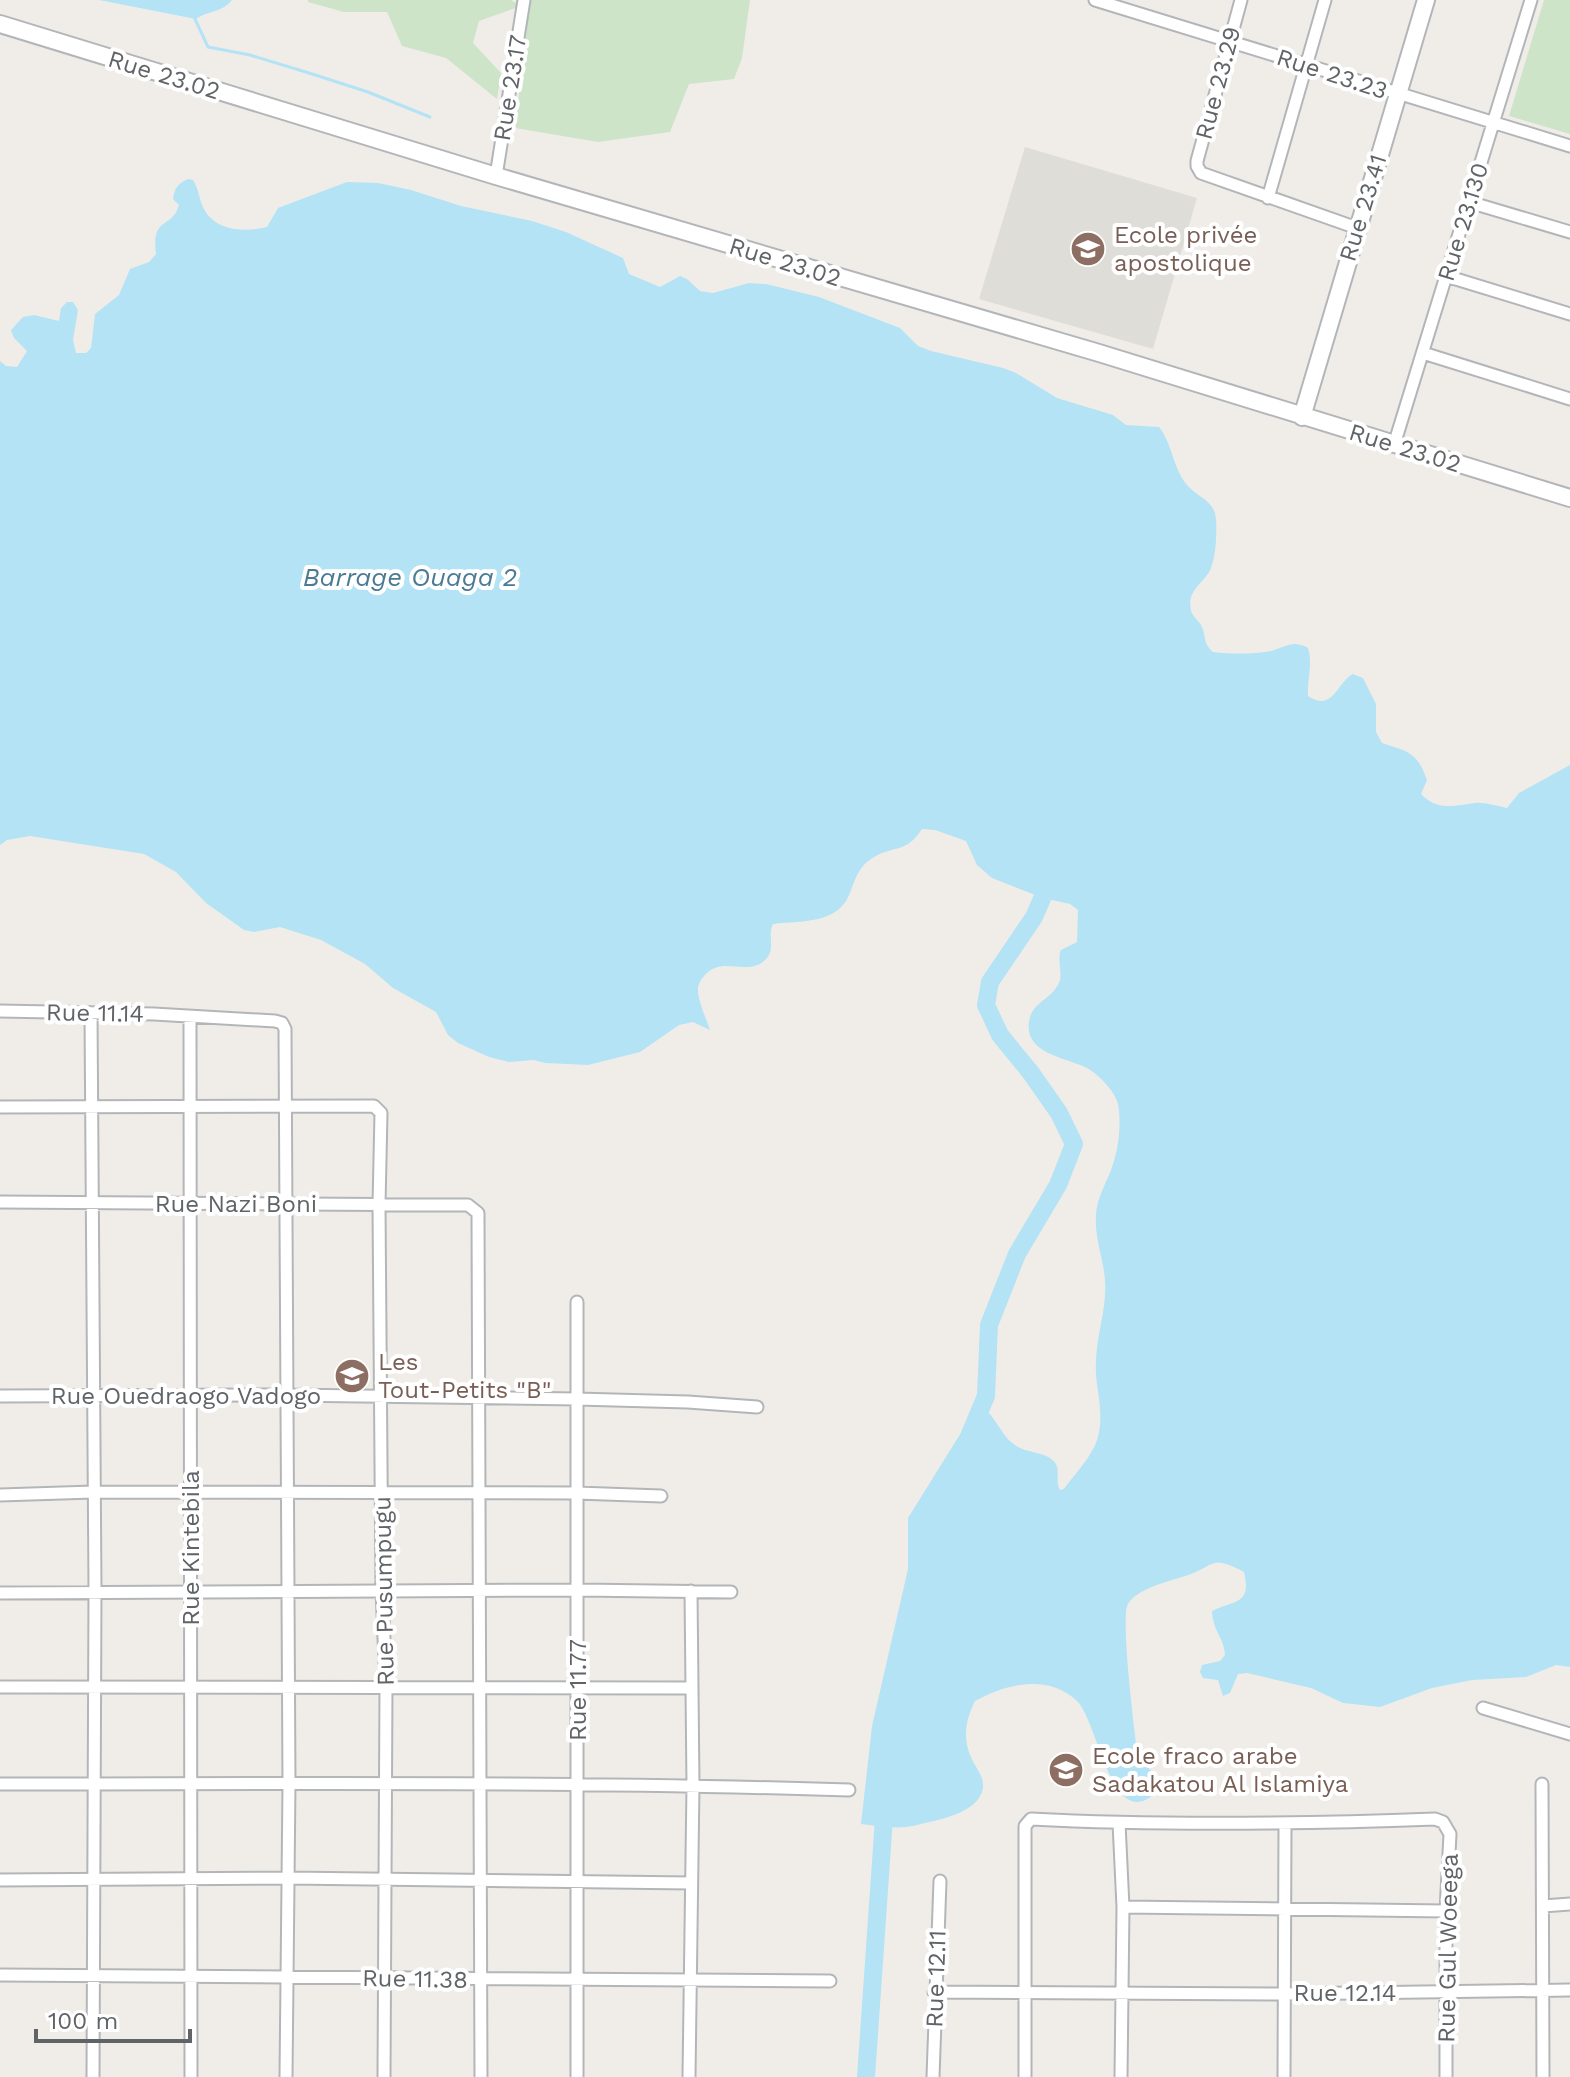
<svg xmlns="http://www.w3.org/2000/svg" width="1570" height="2077" viewBox="0 0 1570 2077" font-family="'Work Sans',sans-serif">
	<style>
		.education { fill: #dfddd7 }
		.green { fill: #cde4c9 }
		.water { fill: #b3e3f5 }
		.lines { fill: none; stroke-linecap: round; stroke-linejoin: round }
		.stream { stroke: #b3e3f5; stroke-width: 3 }
		.river { stroke: #b3e3f5; stroke-width: 18 }
		.street-casing { stroke: #b3b6b9; stroke-width: 15 }
		.secondary-casing { stroke: #b3b6b9; stroke-width: 20 }
		.street { stroke: #fff; stroke-width: 11 }
		.secondary { stroke: #fff; stroke-width: 16 }
		.labels { text-anchor: middle; dominant-baseline: central; stroke-width: 8; stroke-linejoin: round; paint-order: stroke }
		.street-label { font-size: 24px; fill: #606467; stroke: #fff }
		.education-label { font-size: 24px; fill: #785e54; stroke: #fff; text-anchor: start }
		.water-label { font-size: 26px; font-style: italic; fill: #4a7b96; stroke: #fff }
	</style>
	<rect width="100%" height="100%" fill="#f0ede9"/>
	<!-- education -->
	<path class="education" d="M 1025,147 L 1197,198 L 1153,349 L 979,299 Z"/>
	<!-- green -->
	<path class="green" d="M 308,0 L 511,0 L 521,6 L 479,21 L 473,43 L 501,73 L 497,99 L 446,58 L 402,46 L 387,12 L 344,12 L 308,2 Z
		M 530,0 L 750,0 L 742,58 L 734,79 L 689,84 L 670,132 L 598,142 L 515,128 Z
		M 1544,0 L 1570,0 L 1570,134 L 1509,116 Z"/>
	<!-- water -->
	<path class="water" d="M 99,0 L 232,0 C 222,13 209,10 196,19 Z
		M 188,179 L 193,180 C 199,189 199,200 204,209 C 216,232 246,232 267,227 L 278,208 L 347,182 L 378,183 L 411,190 L 461,206 L 532,221 L 566,232 L 623,258 L 629,274 L 660,287 L 680,276 L 687,279 L 700,291 L 713,293 L 749,283 L 766,284 L 819,297 L 900,328 L 918,346 L 931,351 L 1003,368 L 1016,373 L 1057,398 L 1113,415 L 1126,425 L 1159,427 C 1173,444 1173,471 1189,487 C 1200,499 1214,500 1216,519 C 1217,533 1216,555 1211,568 C 1205,583 1186,590 1191,610 C 1192,616 1198,620 1201,625 C 1207,637 1202,642 1213,652 C 1230,654 1249,654 1265,652 C 1283,650 1291,638 1308,648 C 1313,664 1307,680 1308,696 C 1333,713 1337,682 1353,674 L 1363,678 L 1376,704 L 1376,732 L 1382,743 C 1409,752 1417,752 1427,780 L 1421,794 C 1437,811 1454,806 1475,803 C 1484,802 1497,806 1507,808 L 1519,793 L 1570,765 L 1570,1667 L 1556,1665 L 1526,1677 L 1472,1680 L 1432,1688 L 1380,1707 L 1343,1703 L 1311,1688 L 1247,1673 L 1238,1674 L 1230,1693 L 1223,1696 L 1218,1680 L 1203,1678 L 1200,1672 L 1202,1665 L 1220,1661 L 1225,1655 C 1224,1637 1213,1632 1212,1611 C 1234,1600 1252,1605 1244,1572 C 1208,1553 1215,1568 1182,1577 C 1166,1582 1137,1589 1128,1604 C 1120,1618 1135,1734 1138,1758 C 1150,1768 1156,1774 1158,1790 C 1112,1839 1099,1723 1077,1701 C 1048,1673 1006,1684 975,1701 C 964,1723 962,1743 975,1765 C 979,1772 984,1779 983,1788 C 979,1814 936,1820 917,1825 C 901,1830 878,1826 861,1824 L 872,1726 L 908,1569 L 908,1518 L 972,1415 L 982,1412 L 990,1414 C 998,1424 1005,1439 1015,1445 C 1027,1454 1048,1451 1056,1464 C 1060,1473 1055,1481 1060,1490 L 1064,1489 C 1076,1472 1096,1453 1099,1432 C 1104,1408 1094,1384 1096,1360 C 1097,1333 1107,1308 1105,1281 C 1104,1260 1094,1237 1096,1215 C 1097,1200 1103,1189 1109,1175 C 1118,1154 1122,1127 1118,1104 C 1115,1091 1098,1074 1087,1068 C 1066,1057 1020,1054 1030,1017 C 1035,1001 1055,997 1060,980 C 1062,970 1057,960 1061,950 L 1077,942 L 1078,910 L 1070,904 L 1043,898 L 992,878 L 977,865 L 966,841 L 935,830 L 922,829 C 905,855 893,844 871,859 C 859,867 856,877 851,890 C 840,925 804,920 773,924 C 767,936 776,949 766,959 C 748,978 722,954 704,976 C 701,979 699,983 698,987 C 697,999 706,1018 710,1030 L 693,1022 L 679,1025 L 640,1052 L 588,1065 L 545,1063 L 534,1060 L 509,1062 L 489,1057 L 458,1043 L 448,1035 L 436,1012 L 393,988 L 365,964 L 321,940 L 280,927 L 254,932 L 244,930 L 206,903 L 176,872 L 144,854 L 30,836 L 7,840 L 0,845 L 0,361 L 6,366 L 17,367 L 27,351 L 14,338 L 11,330 L 23,317 L 34,315 L 59,321 L 61,308 L 67,302 L 73,302 L 78,310 L 73,340 L 76,353 L 86,353 L 91,348 L 95,314 L 119,295 L 130,269 L 149,262 L 156,254 C 151,215 172,230 179,205 L 173,199 C 174,189 178,183 188,179 Z"/>
	<g class="lines">
		<!-- stream -->
		<path class="stream" d="M 194,17 L 208,47 L 250,55 L 309,73 L 368,92 L 430,117"/>
		<!-- river -->
		<path class="river" d="M 970,1434 L 986,1396 L 989,1325 L 1017,1254 L 1058,1185 L 1074,1144 L 1059,1113 L 1031,1073 L 1000,1035 L 986,1005 L 990,982 L 1034,917 L 1051,878
			M 866,2077 L 885,1804"/>
		<defs>
			<path id="street" d="M 1095,0 L 1570,146
				M 1241,0 L 1197,161 L 1197,166 L 1201,173 L 1357,228
				M 496,176 L 524,0
				M 1268,198 L 1325,0
				M 1469,202 L 1570,232
				M 1446,276 L 1570,314
				M 1423,353 L 1570,399
				M 1394,445 L 1531,0
				M 0,1011 L 154,1014 L 275,1021 L 282,1023 L 285,1029 L 289,1784 L 286,2077
				M 91,1013 L 95,1590 L 93,2077
				M 190,1018 L 191,2077
				M 0,1107 L 374,1106 L 381,1113 L 379,1205 L 382,1590 L 386,1687 L 384,2077
				M 0,1202 L 468,1205 L 478,1213 L 481,2077
				M 577,1302 L 577,2077
				M 0,1396 L 286,1395 L 577,1399 L 688,1402 L 757,1407
				M 0,1495 L 93,1492 L 577,1493 L 661,1496
				M 0,1593 L 579,1590 L 731,1592
				M 0,1687 L 691,1688
				M 1483,1708 L 1570,1734
				M 0,1784 C 283,1784 566,1781 849,1790
				M 1542,1784 L 1543,2077
				M 1119,1823 L 1123,1907 L 1121,2077
				M 0,1880 L 288,1878 L 691,1883
				M 1543,1906 L 1570,1904
				M 1123,1907 L 1446,1911
				M 0,1975 L 830,1981
				M 934,1992 L 1284,1994 L 1570,1990
				M 689,2077 L 693,1785 L 691,1591
				M 933,2077 L 940,1881
				M 1025,2077 L 1025,1826 L 1031,1819 C 1166,1826 1300,1824 1435,1819 L 1443,1822 L 1450,1834 L 1446,1911 L 1446,2077
				M 1284,2077 L 1285,1825"/>
			<path id="secondary" d="M 0,24 L 496,176 L 1099,353 L 1570,498
				M 1302,417 L 1426,0"/>
		</defs>
		<!-- street casing -->
		<use href="#street" class="street-casing"/>
		<!-- secondary casing -->
		<use href="#secondary" class="secondary-casing"/>
		<!-- street -->
		<use href="#street" class="street"/>
		<!-- secondary -->
		<use href="#secondary" class="secondary"/>
	</g>
	<!-- icons -->
	<defs>
		<symbol id="school-disc" viewBox="-11 -11 22 22"><circle r="9.5" fill="#8d6e63" stroke="#fff"/><path d="M0-5L7-2L0 1L-7-2ZM-4 1L0 2.5L4 1V4Q0 6-4 4Z" fill="#fff"/></symbol>
	</defs>
	<g fill-rule="evenodd">
		<use href="#school-disc" x="1068" y="229" width="40" height="40"/>
		<use href="#school-disc" x="332" y="1356" width="40" height="40"/>
		<use href="#school-disc" x="1046" y="1750" width="40" height="40"/>
	</g>
	<g class="labels">
		<!-- street labels -->
		<g class="street-label">
			<text transform="translate(1332 74) rotate(18)">Rue 23.23</text>
			<text transform="translate(164 75) rotate(17)">Rue 23.02</text>
			<text transform="translate(1218 83) rotate(-75)">Rue 23.29</text>
			<text transform="translate(510 88) rotate(-81)">Rue 23.17</text>
			<text transform="translate(1363 208) rotate(-73)">Rue 23.41</text>
			<text transform="translate(1463 222) rotate(-73)">Rue 23.130</text>
			<text transform="translate(785 262) rotate(17)">Rue 23.02</text>
			<text transform="translate(1405 448) rotate(17)">Rue 23.02</text>
			<text transform="translate(95 1013) rotate(1)">Rue 11.14</text>
			<text x="236" y="1204">Rue Nazi Boni</text>
			<text x="186" y="1396">Rue Ouedraogo Vadogo</text>
			<text transform="translate(191 1548) rotate(-90)">Rue Kintebila</text>
			<text transform="translate(384 1591) rotate(-91)">Rue Pusumpugu</text>
			<text transform="translate(578 1690) rotate(-90)">Rue 11.77</text>
			<text transform="translate(1448 1948) rotate(-89)">Rue Gul Woeega</text>
			<text transform="translate(415 1979) rotate(1)">Rue 11.38</text>
			<text transform="translate(936 1979) rotate(-88)">Rue 12.11</text>
			<text x="1345" y="1993">Rue 12.14</text>
		</g>
		<!-- education labels -->
		<g class="education-label">
			<text x="1114" y="235">Ecole privée<tspan x="1114" dy="28">apostolique</tspan></text>
			<text x="378" y="1362">Les<tspan x="378" dy="28">Tout-Petits "B"</tspan></text>
			<text x="1092" y="1756">Ecole fraco arabe<tspan x="1092" dy="28">Sadakatou Al Islamiya</tspan></text>
		</g>
		<!-- water labels -->
		<g class="water-label">
			<text x="410" y="577">Barrage Ouaga 2</text>
		</g>
	</g>
	<!-- scale -->
	<path d="M36 2029v12h154v-12" fill="none" stroke="#606467" stroke-width="4"/>
	<text x="48" y="2029" font-size="24" fill="#606467" stroke="#ffffff" stroke-width="6" paint-order="stroke">100 m</text>
</svg>
